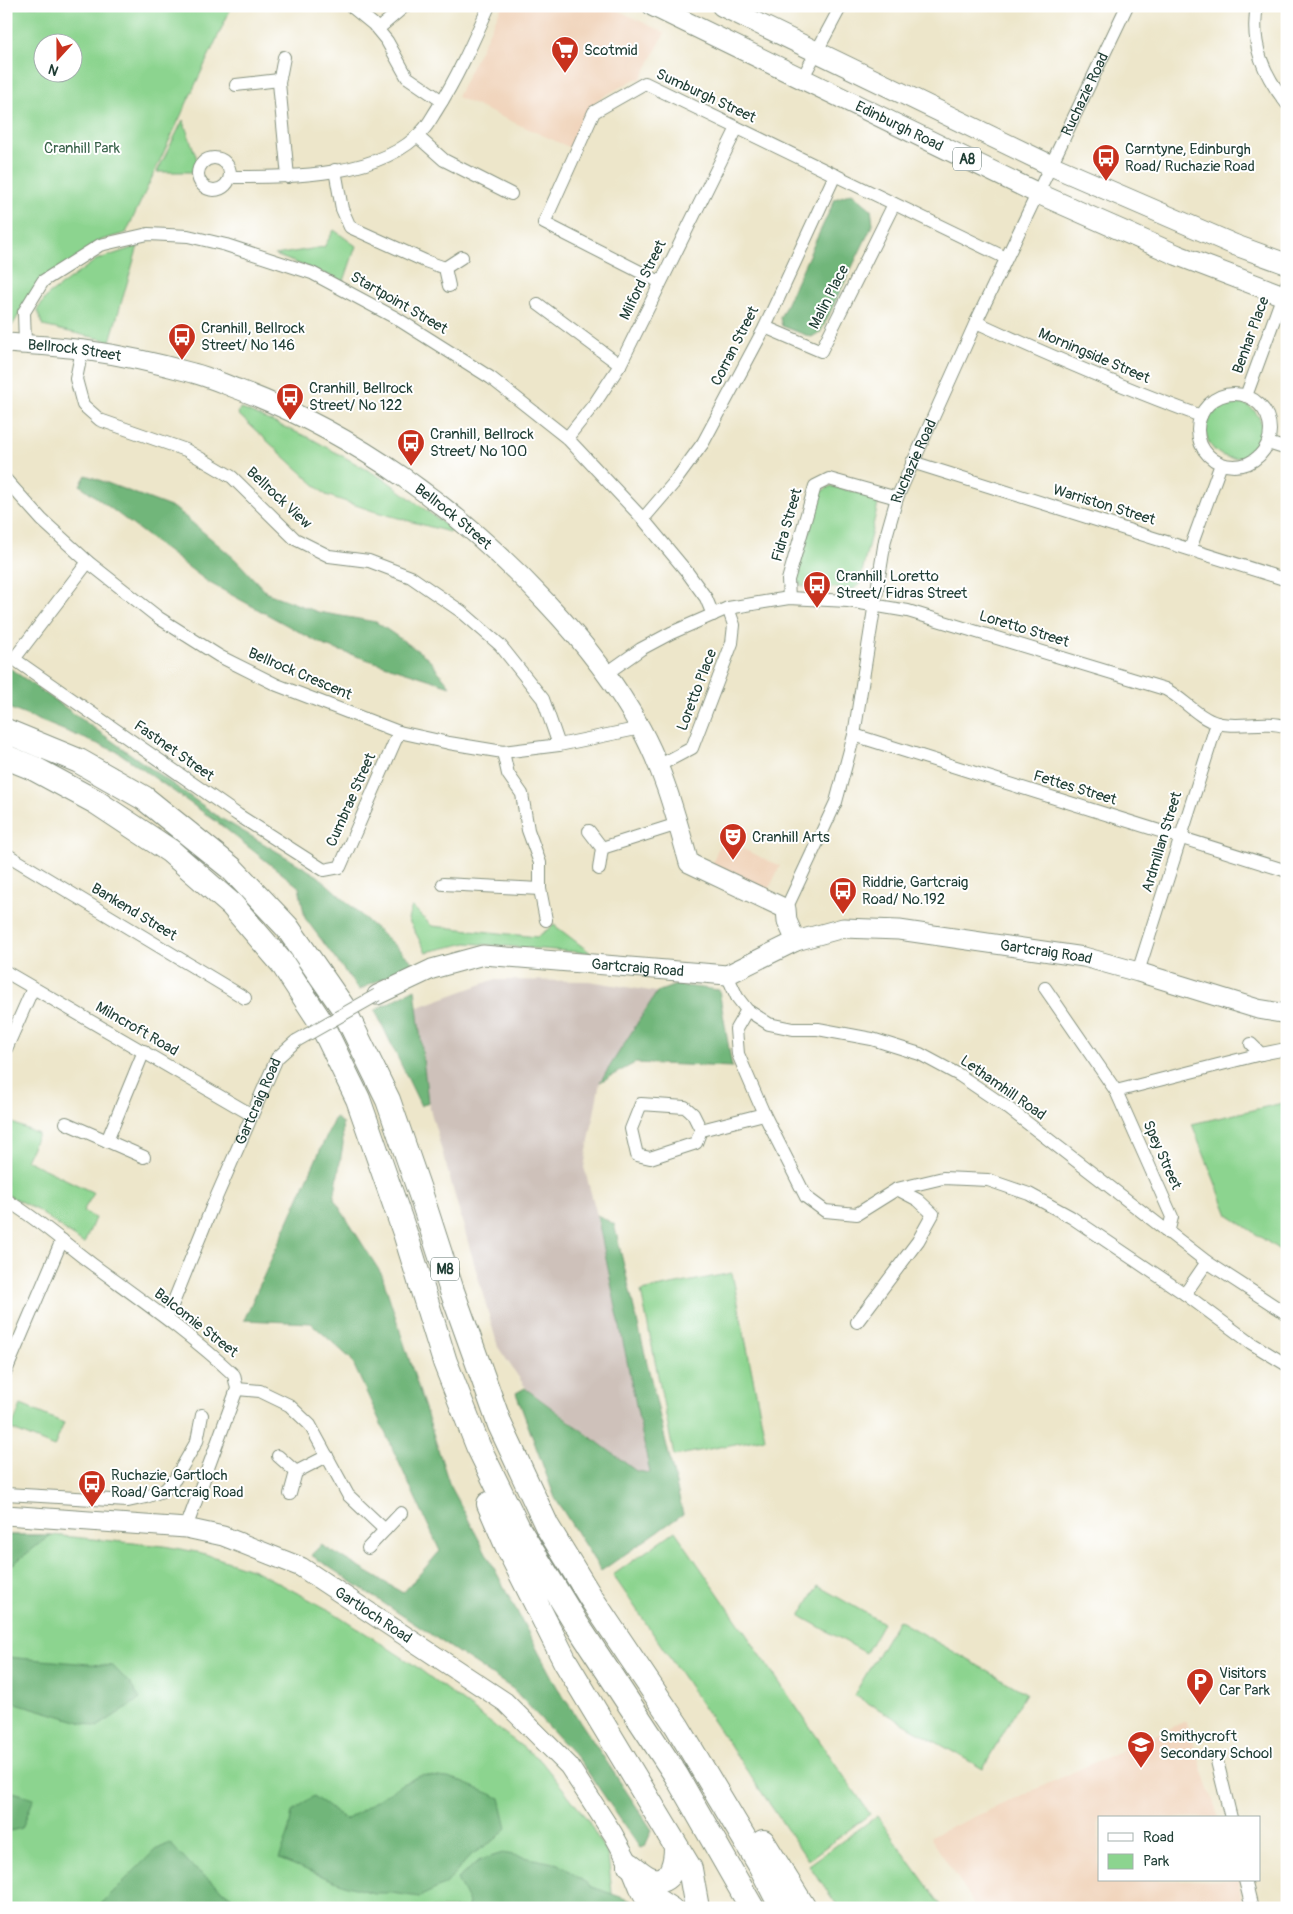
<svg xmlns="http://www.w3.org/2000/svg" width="1293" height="1914" viewBox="0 0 1293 1914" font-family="Pangolin,sans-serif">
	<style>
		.built { fill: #f1d5bd }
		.industrial { fill: #cec1ba }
		.green { fill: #8cd48f; stroke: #568862; fill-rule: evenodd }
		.forest { fill: #71b67a; stroke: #487a57 }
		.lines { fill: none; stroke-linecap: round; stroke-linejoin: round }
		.street-casing { stroke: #86927f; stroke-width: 14 }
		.secondary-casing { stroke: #86927f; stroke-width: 21 }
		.primary-casing { stroke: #86927f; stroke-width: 22 }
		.highway-casing { stroke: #86927f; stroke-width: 26 }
		.street { stroke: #fff; stroke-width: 12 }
		.secondary { stroke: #fff; stroke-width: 19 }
		.primary { stroke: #fff; stroke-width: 20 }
		.highway { stroke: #fff; stroke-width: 24 }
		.street-bridge-casing { stroke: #86927f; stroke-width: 14; stroke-linecap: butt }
		.street-bridge { stroke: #fff; stroke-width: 12 }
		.labels { text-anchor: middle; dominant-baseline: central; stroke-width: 4; stroke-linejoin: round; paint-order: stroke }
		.shield { fill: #fff; stroke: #627771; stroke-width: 1 }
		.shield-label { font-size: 14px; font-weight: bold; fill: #1f3d34 }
		.poi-label { font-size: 15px; fill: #1f3d34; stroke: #fff; text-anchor: start }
		.street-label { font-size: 15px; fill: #1f3d34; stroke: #fff }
		.park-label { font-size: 15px; fill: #3a634b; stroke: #fff }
	</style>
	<rect width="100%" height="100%" fill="#fff"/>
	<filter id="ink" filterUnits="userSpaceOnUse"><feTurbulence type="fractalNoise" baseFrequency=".02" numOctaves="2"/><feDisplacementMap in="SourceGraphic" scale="10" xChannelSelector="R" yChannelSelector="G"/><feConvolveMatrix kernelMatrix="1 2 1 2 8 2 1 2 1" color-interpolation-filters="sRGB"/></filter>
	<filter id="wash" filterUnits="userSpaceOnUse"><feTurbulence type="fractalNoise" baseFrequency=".0096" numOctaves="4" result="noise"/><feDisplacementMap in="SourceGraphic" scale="20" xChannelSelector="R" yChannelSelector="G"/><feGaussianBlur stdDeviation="1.12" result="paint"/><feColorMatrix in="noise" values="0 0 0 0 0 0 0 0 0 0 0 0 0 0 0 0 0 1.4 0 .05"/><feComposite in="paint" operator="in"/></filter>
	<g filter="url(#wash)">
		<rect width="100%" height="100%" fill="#ede6ca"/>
		<!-- built -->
		<path class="built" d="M 502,6 L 609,6 L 665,33 L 641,79 L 635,79 L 597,100 L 571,148 L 457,97 Z
			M 721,839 L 780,866 L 768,891 L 712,865 Z
			M 1186,1721 L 1219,1818 L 1099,1818 L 1099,1880 L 1239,1880 L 1242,1908 L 975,1908 L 969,1895 L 930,1837 Z"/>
		<!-- industrial -->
		<path class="industrial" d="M 493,980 L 589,981 L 657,992 L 600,1082 L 584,1167 L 597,1215 L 650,1473 L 636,1471 L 526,1388 L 498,1347 L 428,1102 L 416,1008 Z"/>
		<!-- green -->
		<path class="green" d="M 6,6 L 232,6 L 126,233 L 98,241 L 26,303 L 12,326 L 6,326 ZM 42,42 L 72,42 L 72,72 L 42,72 Z
			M 183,120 L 197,159 L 192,172 L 157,172 Z
			M 334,230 L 356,246 L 344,281 L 275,255 L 324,247 Z
			M 138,246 L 110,341 L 43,326 L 37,310 L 48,295 L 96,260 Z
			M1206 430a28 28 0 1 1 56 0a28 28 0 1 1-56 0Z
			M 240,408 L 312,439 L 387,481 L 451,529 L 449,532 L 373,511 L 326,495 L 238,414 Z
			M 831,486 L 874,497 L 878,504 L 859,585 L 853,589 L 802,586 L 796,579 L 820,492 Z
			M 412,906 L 432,926 L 537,937 L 554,925 L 591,953 L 467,943 L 426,952 L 408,919 Z
			M 1287,1102 L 1287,1255 L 1228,1215 L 1192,1124 Z
			M 6,1120 L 38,1134 L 26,1160 L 94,1193 L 83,1211 L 95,1218 L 84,1244 L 37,1210 L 6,1194 Z
			M 732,1273 L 765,1438 L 674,1456 L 641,1291 Z
			M 21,1405 L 64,1423 L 54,1447 L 11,1429 Z
			M 675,1531 L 870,1814 L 808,1860 L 613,1575 Z
			M 6,1535 L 51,1535 L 164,1546 L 202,1553 L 254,1570 L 333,1612 L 414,1665 L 541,1761 L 587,1819 L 608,1856 L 612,1893 L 622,1908 L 6,1908 Z
			M 818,1586 L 883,1623 L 866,1653 L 800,1616 Z
			M 898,1620 L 1026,1693 L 983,1769 L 854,1695 Z
			M 877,1816 L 943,1908 L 839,1908 L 809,1865 Z"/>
		<!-- forest -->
		<path class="forest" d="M 852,193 L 871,209 L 873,224 L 820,333 L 811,337 L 782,326 L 780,318 L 835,199 Z
			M 86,475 L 176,509 L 235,559 L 267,593 L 318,612 L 376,622 L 427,657 L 450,686 L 325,646 L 208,582 L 80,485 Z
			M 6,667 L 11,669 L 219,817 L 318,876 L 414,963 L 359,990 L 305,918 L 299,887 L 217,822 L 118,752 L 6,707 Z
			M 676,985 L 719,990 L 732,1067 L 635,1063 L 600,1082 L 657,992 Z
			M 415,989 L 428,1102 L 421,1106 L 375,1010 Z
			M 335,1117 L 342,1123 L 343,1144 L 334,1199 L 382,1275 L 449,1483 L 557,1687 L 652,1830 L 645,1846 L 640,1848 L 581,1762 L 513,1689 L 311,1555 L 321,1545 L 403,1593 L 440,1551 L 351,1359 L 311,1323 L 244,1320 Z
			M 597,1215 L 614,1224 L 683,1514 L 601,1571 L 555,1498 L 516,1393 L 525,1388 L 636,1471 L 650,1473 Z
			M 6,1535 L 51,1535 L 13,1564 L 6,1563 Z
			M 6,1657 L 113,1666 L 130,1684 L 140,1699 L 97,1727 L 6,1700 Z
			M 422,1775 L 455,1779 L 500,1798 L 507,1828 L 496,1839 L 471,1855 L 446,1884 L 419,1897 L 392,1893 L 374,1893 L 347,1886 L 279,1859 L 288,1835 L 292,1812 L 313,1796 L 346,1820 L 402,1784 Z
			M 6,1790 L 34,1798 L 22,1828 L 6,1832 Z
			M 170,1843 L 190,1865 L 246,1908 L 97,1908 L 155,1850 Z
			M 503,1853 L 559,1864 L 592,1887 L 632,1901 L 636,1908 L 467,1908 L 469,1903 L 457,1879 L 480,1860 Z"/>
	</g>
	<g filter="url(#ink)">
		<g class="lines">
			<defs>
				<g id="street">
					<path d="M 351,6 L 373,24 L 387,41 L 407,77 L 442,101"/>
					<path d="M 1257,6 C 1250,45 1264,75 1287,104"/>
					<path d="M 378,29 L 405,6"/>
					<path d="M 284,57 L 279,83 L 288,177"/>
					<path d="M 802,79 L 841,6"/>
					<path d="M 236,85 L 279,80"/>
					<path d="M 417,136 L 444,160 L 511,194"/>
					<circle cx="214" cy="174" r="16"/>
					<path d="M 335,170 L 342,209 L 350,227 L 425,261 L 445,268 L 462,257"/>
					<path d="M 230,177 C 289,177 381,178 423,130 C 428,125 432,117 436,111 C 457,78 473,42 489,6"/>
					<path d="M 445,268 L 449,286"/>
					<path d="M 660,282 L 544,223 L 594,112 L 645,83 L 1006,258"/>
					<path d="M 538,304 L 620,365"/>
					<path d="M 976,322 C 1050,356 1124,388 1201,416"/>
					<path d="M 765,327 L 821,351 L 894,204"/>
					<path d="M 25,344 L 24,312 L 43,281 L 100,245 L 148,234 L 188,236 L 226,245 L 312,273 L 396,318 L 491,378 L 567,438 L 643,519 L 687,572 L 706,598 L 713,615"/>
					<path d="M 82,350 L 76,379 L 83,405 L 100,420 L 186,450 L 232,477 L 295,539 L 329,556 L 369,561 L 411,577 L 462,612 L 500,645 L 543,699 L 559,745"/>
					<circle cx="1234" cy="430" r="36"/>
					<path d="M 1246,396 L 1287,284"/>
					<path d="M 567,438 L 595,403 L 620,365 L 737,128"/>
					<path d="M 1268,443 L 1287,449"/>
					<path d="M 912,462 L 1287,580"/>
					<path d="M 6,480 L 42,520 L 88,562 L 159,618 L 219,656 L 277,685 L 399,732 L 449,743 L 503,752 L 559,745 L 641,728"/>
					<path d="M 643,519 L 673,484 L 703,443 L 765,327 L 835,175"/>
					<path d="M 1190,549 L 1221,464"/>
					<path d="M 789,598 L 788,580 L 815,486 L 829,479 L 897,498"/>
					<path d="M 6,656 L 14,659 L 238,815 L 324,870 L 340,867 L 399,732"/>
					<path d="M 14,659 L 88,562"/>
					<path d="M 607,673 L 641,649 L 671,633 L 728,608 L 789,598 L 848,601 L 908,611 L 1165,689 C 1183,698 1198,718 1217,723 C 1240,729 1264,719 1287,727"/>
					<path d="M 854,735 L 1287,871"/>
					<path d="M 503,752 L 508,774 L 522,794 L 528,830 L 540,863 L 540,889 L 546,920"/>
					<path d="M 660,765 L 692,748 L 732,643 L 734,625 L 728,608"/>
					<path d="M 589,831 L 602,848 L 599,869"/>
					<path d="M 602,848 L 678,824"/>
					<path d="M 6,854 L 245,998"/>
					<path d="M 443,884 L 540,889"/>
					<path id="s1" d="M 786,909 L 836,802 L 854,735 L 885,540 L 897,498 L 976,322 L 1127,6"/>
					<path d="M 6,972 L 252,1115"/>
					<path d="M 1138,972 L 1217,723"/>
					<path d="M 727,975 L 737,997 L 747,1010 L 769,1024 L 793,1029 L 818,1029 L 872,1039 L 920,1054 L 959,1075 L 1008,1108 L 1207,1262 L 1287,1314"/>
					<path d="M 1045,988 L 1116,1091 L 1172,1217 L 1168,1233"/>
					<path d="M 747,1010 L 736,1029 L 738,1054 L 764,1114 L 806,1197 L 825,1211 L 857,1214 L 897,1189 L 943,1178 L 988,1180 L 1029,1194 L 1071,1217 L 1185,1294 L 1251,1343 L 1287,1365"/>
					<path d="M 6,1049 L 33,988"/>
					<path d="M 1261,1054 L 1281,1050"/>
					<path d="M 1116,1091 L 1261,1054 L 1251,1044"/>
					<path d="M 641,1104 L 685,1107 L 693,1114 L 701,1130 L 696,1143 L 650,1158 L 637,1155 L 631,1129 Z"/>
					<path d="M 66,1123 L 144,1157"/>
					<path d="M 701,1130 L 764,1114"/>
					<path d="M 107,1141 L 144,1051"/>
					<path d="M 6,1200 C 37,1218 64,1243 92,1264 C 141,1300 190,1334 234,1375 L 237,1389 L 186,1528"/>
					<path d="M 1185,1294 L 1207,1262"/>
					<path id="s2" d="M 167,1318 L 212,1207 L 277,1058 L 296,1041"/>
					<path d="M 857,1322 L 918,1241 L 933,1214 L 918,1200 L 897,1189"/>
					<path d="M 6,1371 L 62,1240"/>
					<path d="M 237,1389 L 260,1391 L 289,1405 L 310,1425 L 348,1495 L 385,1530"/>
					<path d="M 278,1456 L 296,1472 L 290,1494"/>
					<path d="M 296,1472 L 327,1456"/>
					<path d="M 6,1494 L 128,1501 L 146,1497 L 165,1490 L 175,1479 L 197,1441 L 202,1415"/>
					<path d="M 368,1548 L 401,1513"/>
					<path d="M 1217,1761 L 1231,1818"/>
					<path d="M 1245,1880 L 1252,1908"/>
				</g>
				<g id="secondary">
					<path id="s3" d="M 6,343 C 32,345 58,346 84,350 C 120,355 157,363 193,373 C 209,377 224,384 240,390 C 356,434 460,510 545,601 C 582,640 615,681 641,729 C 664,771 676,817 689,863 L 786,909 L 787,921 L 796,941"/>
					<path id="s4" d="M 377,995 L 432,969 L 483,955 L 727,975 L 796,941 L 843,928 L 899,930 L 1084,957 L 1138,972 L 1258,1009 L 1287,1014"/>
					<path id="s5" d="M 6,1515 L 186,1528 L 223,1536 L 301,1567 L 505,1702 L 569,1766 L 613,1834 L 630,1865 L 639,1887 L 650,1908"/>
					<path d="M 640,1887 L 673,1908"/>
				</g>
				<g id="primary">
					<path id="s6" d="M 653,6 L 1037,193 L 1177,255 L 1287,297"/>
					<path d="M 722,6 L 1050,165 L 1235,245 L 1287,264"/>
				</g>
				<path id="highway" d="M 6,731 L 79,761 L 144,798 L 231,868 L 287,927 L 342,1006 L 388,1100 L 421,1195 L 452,1291 L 500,1425 L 547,1526 L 591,1598 L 677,1726 L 759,1863 L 782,1908
					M 6,757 L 33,768 L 96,802 L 170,851 L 232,905 L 282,963 L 320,1021 L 358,1099 L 405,1233 L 445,1362 L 478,1446 L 519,1530 L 576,1623 L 676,1775 L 752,1908
					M 489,1504 L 509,1550 L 565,1661 L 690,1869 L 697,1908
					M 763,1842 L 804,1908
					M 630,1865 C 637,1870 646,1879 654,1880 C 673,1883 676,1859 676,1847"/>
			</defs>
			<!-- street casing -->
			<use href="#street" class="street-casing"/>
			<!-- secondary casing -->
			<use href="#secondary" class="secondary-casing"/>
			<!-- primary casing -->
			<use href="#primary" class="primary-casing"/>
			<!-- highway casing -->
			<use href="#highway" class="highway-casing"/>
			<!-- street -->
			<use href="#street" class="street"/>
			<!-- secondary -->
			<use href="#secondary" class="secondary"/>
			<!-- primary -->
			<use href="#primary" class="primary"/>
			<!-- highway -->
			<use href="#highway" class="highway"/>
			<defs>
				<path id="street-bridge" d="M 296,1041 L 377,995"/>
			</defs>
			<!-- street-bridge casing -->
			<use href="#street-bridge" class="street-bridge-casing"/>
			<!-- street-bridge -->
			<use href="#street-bridge" class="street-bridge"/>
		</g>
	</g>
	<!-- icons -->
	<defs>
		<symbol id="supermarket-pin" viewBox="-11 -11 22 30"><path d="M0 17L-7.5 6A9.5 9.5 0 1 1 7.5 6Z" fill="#c8321e" stroke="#fff"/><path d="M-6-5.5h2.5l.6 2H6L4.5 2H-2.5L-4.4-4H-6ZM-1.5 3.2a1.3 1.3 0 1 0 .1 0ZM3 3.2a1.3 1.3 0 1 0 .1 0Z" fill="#fff"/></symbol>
		<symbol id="bus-pin" viewBox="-11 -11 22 30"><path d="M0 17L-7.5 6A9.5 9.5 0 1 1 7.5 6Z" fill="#c8321e" stroke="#fff"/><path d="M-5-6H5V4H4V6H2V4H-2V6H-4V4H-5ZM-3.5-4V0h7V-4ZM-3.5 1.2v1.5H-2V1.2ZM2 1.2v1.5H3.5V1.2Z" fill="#fff"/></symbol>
		<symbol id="theatre-pin" viewBox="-11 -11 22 30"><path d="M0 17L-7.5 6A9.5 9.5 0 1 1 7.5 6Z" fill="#c8321e" stroke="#fff"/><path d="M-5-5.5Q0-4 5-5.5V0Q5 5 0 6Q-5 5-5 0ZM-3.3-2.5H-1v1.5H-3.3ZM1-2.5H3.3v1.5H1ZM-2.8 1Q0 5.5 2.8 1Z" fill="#fff"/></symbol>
		<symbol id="parking-pin" viewBox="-11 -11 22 30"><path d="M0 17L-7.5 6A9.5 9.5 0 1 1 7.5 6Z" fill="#c8321e" stroke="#fff"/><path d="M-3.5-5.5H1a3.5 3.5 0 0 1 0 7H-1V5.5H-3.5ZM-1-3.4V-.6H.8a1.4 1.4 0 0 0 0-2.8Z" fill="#fff"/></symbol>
		<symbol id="school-pin" viewBox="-11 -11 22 30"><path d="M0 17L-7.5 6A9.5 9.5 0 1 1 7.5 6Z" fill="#c8321e" stroke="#fff"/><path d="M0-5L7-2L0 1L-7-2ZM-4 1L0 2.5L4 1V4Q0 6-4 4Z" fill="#fff"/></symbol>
	</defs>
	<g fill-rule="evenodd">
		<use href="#supermarket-pin" x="549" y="34" width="32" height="43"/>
		<use href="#bus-pin" x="1090" y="142" width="32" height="43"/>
		<use href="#bus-pin" x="166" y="321" width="32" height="43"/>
		<use href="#bus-pin" x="274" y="381" width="32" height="43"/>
		<use href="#bus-pin" x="395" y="427" width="32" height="43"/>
		<use href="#bus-pin" x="801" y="569" width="32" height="43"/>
		<use href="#theatre-pin" x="717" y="821" width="32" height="43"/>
		<use href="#bus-pin" x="827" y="875" width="32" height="43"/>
		<use href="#bus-pin" x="76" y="1468" width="32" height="43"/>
		<use href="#parking-pin" x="1184" y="1666" width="32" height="43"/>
		<use href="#school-pin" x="1125" y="1729" width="32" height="43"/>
	</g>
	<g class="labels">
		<!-- shield labels -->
		<g class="shield">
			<rect x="953" y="147.5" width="28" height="23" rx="4"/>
			<rect x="431" y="1257.5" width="28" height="23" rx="4"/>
		</g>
		<g class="shield-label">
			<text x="967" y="159">A8</text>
			<text x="445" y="1269">M8</text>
		</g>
		<!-- poi labels -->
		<g class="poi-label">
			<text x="584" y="50">Scotmid</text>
			<text x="1125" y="149">Carntyne, Edinburgh<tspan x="1125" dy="17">Road/ Ruchazie Road</tspan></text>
			<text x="201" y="328">Cranhill, Bellrock<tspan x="201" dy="17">Street/ No 146</tspan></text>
			<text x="309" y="388">Cranhill, Bellrock<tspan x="309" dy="17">Street/ No 122</tspan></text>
			<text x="430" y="434">Cranhill, Bellrock<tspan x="430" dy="17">Street/ No 100</tspan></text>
			<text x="836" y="576">Cranhill, Loretto<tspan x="836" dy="17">Street/ Fidras Street</tspan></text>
			<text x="752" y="837">Cranhill Arts</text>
			<text x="862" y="882">Riddrie, Gartcraig<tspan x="862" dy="17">Road/ No.192</tspan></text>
			<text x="111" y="1475">Ruchazie, Gartloch<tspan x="111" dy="17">Road/ Gartcraig Road</tspan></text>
			<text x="1219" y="1673">Visitors<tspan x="1219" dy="17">Car Park</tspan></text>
			<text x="1160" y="1736">Smithycroft<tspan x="1160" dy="17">Secondary School</tspan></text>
		</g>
		<!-- street labels -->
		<g class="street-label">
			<text stroke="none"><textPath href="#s1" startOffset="874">Ruchazie Road</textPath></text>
			<text transform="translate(706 96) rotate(25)">Sumburgh Street</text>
			<text stroke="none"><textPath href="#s6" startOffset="274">Edinburgh Road</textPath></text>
			<text transform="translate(643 280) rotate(-64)">Milford Street</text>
			<text transform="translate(829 297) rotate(-63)">Malin Place</text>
			<text transform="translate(399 303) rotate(30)">Startpoint Street</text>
			<text transform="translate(1251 335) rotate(-70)">Benhar Place</text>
			<text transform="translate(735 346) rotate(-63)">Corran Street</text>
			<text stroke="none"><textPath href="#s3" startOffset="69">Bellrock Street</textPath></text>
			<text transform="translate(1094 356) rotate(23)">Morningside Street</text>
			<text stroke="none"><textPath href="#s1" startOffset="469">Ruchazie Road</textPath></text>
			<text transform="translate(279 498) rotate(43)">Bellrock View</text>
			<text transform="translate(1104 505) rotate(17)">Warriston Street</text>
			<text stroke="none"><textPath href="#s3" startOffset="489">Bellrock Street</textPath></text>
			<text transform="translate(787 525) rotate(-74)">Fidra Street</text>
			<text transform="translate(1024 629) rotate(17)">Loretto Street</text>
			<text transform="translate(300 674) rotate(23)">Bellrock Crescent</text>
			<text transform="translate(697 690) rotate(-69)">Loretto Place</text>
			<text transform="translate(174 751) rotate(35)">Fastnet Street</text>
			<text transform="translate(1075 788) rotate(17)">Fettes Street</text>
			<text transform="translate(351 800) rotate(-66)">Cumbrae Street</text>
			<text transform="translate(1162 842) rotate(-73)">Ardmillan Street</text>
			<text transform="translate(134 912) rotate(31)">Bankend Street</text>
			<text stroke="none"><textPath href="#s4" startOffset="689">Gartcraig Road</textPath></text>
			<text stroke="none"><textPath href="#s4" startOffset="269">Gartcraig Road</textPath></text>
			<text transform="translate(137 1029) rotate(30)">Milncroft Road</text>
			<text transform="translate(1003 1088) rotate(35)">Lethamhill Road</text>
			<text stroke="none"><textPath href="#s2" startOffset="235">Gartcraig Road</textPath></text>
			<text transform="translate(1162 1155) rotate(66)">Spey Street</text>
			<text transform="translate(196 1323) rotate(38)">Balcomie Street</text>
			<text stroke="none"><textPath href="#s5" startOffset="389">Gartloch Road</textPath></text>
		</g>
		<!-- park labels -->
		<g class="park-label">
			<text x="82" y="148">Cranhill Park</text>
		</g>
	</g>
	<!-- margin -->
	<rect width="1293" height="1914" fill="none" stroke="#fff" stroke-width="25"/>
	<!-- legend -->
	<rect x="1098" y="1816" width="162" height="65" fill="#ffffff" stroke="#a5b1ae"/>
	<rect x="1108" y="1833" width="25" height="8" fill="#ffffff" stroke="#a5b1ae"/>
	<text x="1143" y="1842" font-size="15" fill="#1f3d34">Road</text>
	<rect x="1108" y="1854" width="25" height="15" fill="#8cd48f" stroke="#a5b1ae"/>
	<text x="1143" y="1866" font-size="15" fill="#1f3d34">Park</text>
	<!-- north arrow -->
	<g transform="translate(58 58) rotate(201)"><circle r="24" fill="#ffffff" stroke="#a5b1ae"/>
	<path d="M0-4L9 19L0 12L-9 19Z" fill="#c8321e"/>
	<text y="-8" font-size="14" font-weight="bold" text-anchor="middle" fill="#1f3d34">N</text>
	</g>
</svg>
